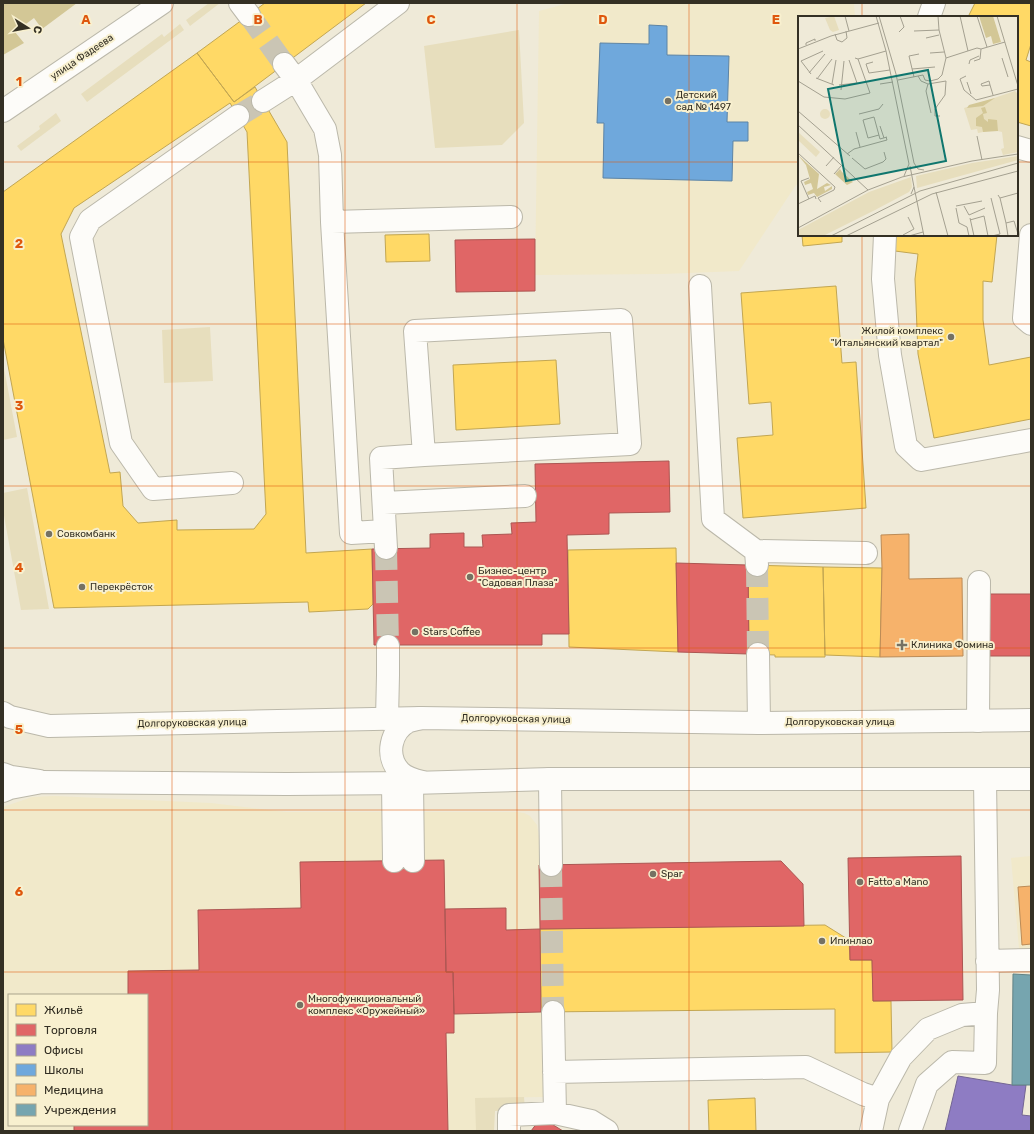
<svg xmlns="http://www.w3.org/2000/svg" width="1034" height="1134" viewBox="0 0 1034 1134" font-family="Rubik,sans-serif">
	<style>
		.built { fill: #f1e9ca; fill-rule: evenodd }
		.green { fill: #e7debd }
		.forest { fill: #d3c796 }
		.homes { fill: #ffd966; stroke: #c2a652; fill-rule: evenodd }
		.shops { fill: #e06666; stroke: #ac5652 }
		.offices { fill: #8e7cc3; stroke: #736593 }
		.schools { fill: #6fa8dc; stroke: #5d84a5 }
		.health { fill: #f6b26b; stroke: #bc8b56 }
		.public { fill: #76a5af; stroke: #628285 }
		.lines { fill: none; stroke-linecap: round; stroke-linejoin: round }
		.minor-tunnel { stroke: #cac5b4; stroke-width: 22; stroke-dasharray: 22 11; stroke-linecap: butt }
		.minor-casing { stroke: #bbb8aa; stroke-width: 24 }
		.major-casing { stroke: #bbb8aa; stroke-width: 24 }
		.minor { stroke: #fdfcf9; stroke-width: 22 }
		.major { stroke: #fdfcf9; stroke-width: 22 }
		.grid { fill: none; stroke: #df570d; stroke-width: 1; stroke-opacity: 0.55 }
		.poi-dot { fill: #757163; stroke: #f8f0cf; stroke-width: 1.5 }
		.labels { text-anchor: middle; dominant-baseline: central; stroke-width: 4; stroke-linejoin: round; paint-order: stroke }
		.street-label { font-size: 10px; fill: #343024; stroke: #f8f0cf }
		.poi-label { font-size: 10px; fill: #343024; stroke: #f8f0cf; text-anchor: start }
		.inset-road { fill: none; stroke: #a4a090; stroke-width: 1 }
		.view { fill: #0f766e; fill-opacity: 0.15; stroke: #0f766e; stroke-width: 2 }
		.inset-edge { fill: none; stroke: #343024; stroke-width: 2 }
		.grid-label { font-size: 13px; text-anchor: middle; font-weight: bold; fill: #df570d; stroke: #f8f0cf; stroke-width: 4; stroke-linejoin: round; paint-order: stroke }
	</style>
	<rect width="100%" height="100%" fill="#efead8"/>
	<!-- built -->
	<path class="built" d="M 569,3 L 854,3 L 855,17 L 799,17 L 799,184 L 796,185 L 739,271 L 663,274 L 535,275 L 539,11 Z
		M 54,796 L 211,803 L 286,812 L 518,812 L 524,813 L 530,816 L 537,825 L 539,837 L 543,1097 L 482,1098 L 482,1131 L 3,1131 L 3,807 L 32,797 ZM 9,995 L 147,995 L 147,1125 L 9,1125 Z
		M 1031,856 L 1031,960 L 1020,960 L 1011,858 Z"/>
	<!-- green -->
	<path class="green" d="M 209,3 L 220,3 L 190,26 L 186,20 Z
		M 180,24 L 184,30 L 87,102 L 81,94 L 162,34 L 164,37 Z
		M 519,30 L 524,123 L 502,145 L 435,148 L 424,46 Z
		M 56,113 L 61,121 L 21,151 L 17,146 L 40,129 L 39,126 Z
		M 210,327 L 213,381 L 164,383 L 162,330 Z
		M 3,363 L 17,437 L 3,440 Z
		M 27,488 L 49,609 L 21,610 L 3,510 L 3,493 Z
		M 524,1097 L 525,1110 L 495,1111 L 494,1131 L 476,1131 L 475,1098 Z"/>
	<!-- forest -->
	<path class="forest" d="M 3,3 L 77,3 L 42,29 L 34,18 L 15,32 L 24,43 L 3,55 Z"/>
	<!-- homes -->
	<path class="homes" d="M 265,3 L 366,3 L 234,102 L 197,53 Z
		M 975,3 L 1031,3 L 1031,44 L 1026,60 L 1031,62 L 1031,126 L 1017,122 L 1017,17 L 968,17 Z
		M 197,53 L 234,102 L 255,87 L 287,142 L 306,553 L 372,549 L 373,604 L 368,609 L 309,612 L 308,602 L 54,608 L 3,339 L 3,192 ZM 230,103 L 247,132 L 266,514 L 254,529 L 177,530 L 177,520 L 138,523 L 123,506 L 120,472 L 110,473 L 61,234 L 74,208 Z
		M 429,234 L 430,261 L 386,262 L 385,235 Z
		M 802,235 L 842,235 L 842,242 L 803,246 Z
		M 896,235 L 997,235 L 992,282 L 983,281 L 983,320 L 989,365 L 1031,357 L 1031,419 L 934,438 L 918,354 L 915,279 L 918,254 L 895,251 Z
		M 836,286 L 842,363 L 856,362 L 866,508 L 743,518 L 737,438 L 773,435 L 771,402 L 749,404 L 741,293 Z
		M 556,360 L 560,424 L 456,430 L 453,365 Z
		M 676,548 L 678,652 L 569,647 L 568,550 Z
		M 748,565 L 823,567 L 825,657 L 775,657 L 775,655 L 749,654 Z
		M 823,567 L 882,568 L 880,657 L 825,655 Z
		M 825,925 L 849,940 L 850,960 L 872,960 L 873,1001 L 891,1001 L 892,1052 L 835,1053 L 835,1009 L 541,1012 L 540,929 Z
		M 755,1098 L 756,1131 L 709,1131 L 708,1100 Z"/>
	<!-- shops -->
	<path class="shops" d="M 535,239 L 535,291 L 456,292 L 455,240 Z
		M 669,461 L 670,512 L 609,513 L 609,534 L 567,535 L 569,634 L 542,634 L 542,645 L 374,645 L 372,549 L 430,548 L 430,534 L 464,533 L 464,547 L 483,547 L 482,535 L 512,534 L 511,523 L 536,522 L 535,464 Z
		M 676,563 L 748,565 L 749,654 L 678,652 Z
		M 989,594 L 1031,594 L 1031,656 L 990,656 Z
		M 961,856 L 963,1000 L 873,1001 L 872,960 L 850,960 L 848,858 Z
		M 444,860 L 446,972 L 453,972 L 454,1014 L 454,1033 L 446,1033 L 448,1131 L 74,1131 L 74,1125 L 147,1125 L 147,995 L 128,995 L 128,971 L 199,970 L 198,910 L 301,908 L 300,862 Z
		M 781,861 L 803,884 L 804,926 L 540,929 L 539,865 Z
		M 506,908 L 506,930 L 540,929 L 541,1012 L 454,1014 L 453,972 L 446,972 L 445,909 Z
		M 537,1123 L 550,1123 L 563,1131 L 531,1131 Z"/>
	<!-- offices -->
	<path class="offices" d="M 958,1076 L 1012,1085 L 1026,1085 L 1022,1115 L 1031,1116 L 1031,1131 L 945,1131 Z"/>
	<!-- schools -->
	<path class="schools" d="M 649,25 L 667,26 L 667,55 L 729,56 L 727,122 L 748,122 L 748,141 L 733,141 L 732,181 L 603,178 L 604,123 L 597,123 L 600,43 L 649,44 Z"/>
	<!-- health -->
	<path class="health" d="M 909,534 L 909,579 L 962,578 L 963,656 L 880,657 L 882,568 L 881,535 Z
		M 1031,886 L 1031,944 L 1022,945 L 1018,887 Z"/>
	<!-- public -->
	<path class="public" d="M 1013,974 L 1031,975 L 1031,1085 L 1012,1085 Z"/>
	<g class="lines">
		<!-- minor-tunnel -->
		<path class="minor-tunnel" d="M 249,15 L 284,64
			M 238,116 L 263,101
			M 386,548 L 388,646
			M 757,565 L 758,654
			M 551,865 L 553,1012"/>
		<defs>
			<path id="minor" d="M 240,3 L 249,15
				M 929,17 L 934,3
				M 284,64 L 296,80 L 325,129 L 330,155 L 332,222 L 351,533 L 385,531
				M 263,101 L 296,80 L 398,3
				M 3,111 L 162,3
				M 1017,147 L 1031,151
				M 332,222 L 511,217
				M 885,235 L 883,279 L 890,355 L 906,446 L 921,460 L 1031,440
				M 1031,235 L 1024,318 L 1031,324
				M 700,286 L 713,519 L 756,551 L 757,565
				M 232,483 L 153,489 L 121,443 L 81,237 L 90,220 L 238,116
				M 384,503 L 525,496
				M 386,548 L 381,458 L 424,455 L 630,444 L 621,320 L 415,331 L 424,455
				M 756,551 L 866,553
				M 758,654 L 759,723
				M 421,718 C 417,719 413,720 409,721 C 390,731 385,756 400,772 C 406,778 414,780 422,782
				M 387,719 L 388,675 L 388,646
				M 978,721 L 979,582
				M 3,774 L 11,777 L 39,781
				M 550,779 L 551,865
				M 393,783 L 394,861
				M 412,783 L 413,861
				M 987,961 L 1031,960
				M 553,1012 L 555,1113
				M 554,1072 L 806,1067 L 863,1094 L 878,1099
				M 509,1131 L 509,1115 L 555,1113 L 591,1121 L 607,1131
				M 871,1131 L 878,1099 L 901,1057 L 928,1029 L 962,1015 L 986,1013 L 988,990 L 985,780
				M 910,1131 L 927,1084 L 952,1062 L 985,1063 L 986,1013"/>
			<path id="major" d="M 3,713 L 10,717 L 49,726 L 421,718 L 759,723 L 1031,720
				M 3,791 L 10,788 L 42,782 L 287,784 L 412,783 L 550,779 L 1031,779"/>
		</defs>
		<!-- minor casing -->
		<use href="#minor" class="minor-casing"/>
		<!-- major casing -->
		<use href="#major" class="major-casing"/>
		<!-- minor -->
		<use href="#minor" class="minor"/>
		<!-- major -->
		<use href="#major" class="major"/>
	</g>
	<!-- grid -->
	<path class="grid" d="M 172,3 L 172,1131M 345,3 L 345,1131M 517,3 L 517,1131M 689,3 L 689,1131M 862,3 L 862,17M 3,162 L 799,162M 1017,162 L 1031,162M 862,235 L 862,1131M 3,324 L 1031,324M 3,486 L 1031,486M 3,648 L 1031,648M 3,810 L 1031,810M 3,972 L 1031,972"/>
	<!-- markers -->
	<g class="poi-dot">
		<circle cx="668" cy="101" r="4"/>
		<circle cx="951" cy="337" r="4"/>
		<circle cx="49" cy="534" r="4"/>
		<circle cx="470" cy="577" r="4"/>
		<circle cx="82" cy="587" r="4"/>
		<circle cx="415" cy="632" r="4"/>
		<path d="M900 639h4v4h4v4h-4v4h-4v-4h-4v-4h4z"/>
		<circle cx="653" cy="874" r="4"/>
		<circle cx="860" cy="882" r="4"/>
		<circle cx="822" cy="941" r="4"/>
		<circle cx="300" cy="1005" r="4"/>
	</g>
	<g class="labels">
		<!-- street labels -->
		<g class="street-label">
			<text transform="translate(82 57) rotate(-34)">улица Фадеева</text>
			<text transform="translate(516 719) rotate(1)">Долгоруковская улица</text>
			<text x="840" y="722">Долгоруковская улица</text>
			<text transform="translate(192 723) rotate(-1)">Долгоруковская улица</text>
		</g>
		<!-- poi labels -->
		<g class="poi-label">
			<text x="676" y="95">Детский<tspan x="676" dy="12">сад № 1497</tspan></text>
			<text x="943" y="331" text-anchor="end">Жилой комплекс<tspan x="943" dy="12">"Итальянский квартал"</tspan></text>
			<text x="57" y="534">Совкомбанк</text>
			<text x="478" y="571">Бизнес-центр<tspan x="478" dy="12">"Садовая Плаза"</tspan></text>
			<text x="90" y="587">Перекрёсток</text>
			<text x="423" y="632">Stars Coffee</text>
			<text x="911" y="645">Клиника Фомина</text>
			<text x="661" y="874">Spar</text>
			<text x="868" y="882">Fatto a Mano</text>
			<text x="830" y="941">Ипинлао</text>
			<text x="308" y="999">Многофункциональный<tspan x="308" dy="12">комплекс «Оружейный»</tspan></text>
		</g>
	</g>
	<!-- overview -->
	<g transform="translate(798 16)">
		<rect width="220" height="220" fill="#efead8"/>
		<path d="M 36,0 L 41,14 L 35,16 L 32,14 L 27,2 ZM 217,75 L 220,78 L 220,136 L 205,139 L 203,133 L 206,132 L 204,116 L 195,114 L 180,117 L 179,113 L 173,114 L 166,92 ZM22 98a5 5 0 1 1 10 0a5 5 0 1 1-10 0ZM 0,116 L 22,136 L 18,141 L 0,124 ZM 220,140 L 220,144 L 119,172 L 118,160 L 174,147 ZM 113,161 L 114,171 L 111,176 L 77,194 L 25,220 L 0,220 L 0,214 L 71,176 Z" fill="#e7debd"/>
		<path d="M 181,0 L 195,0 L 203,26 L 195,28 L 193,20 L 188,22 ZM 197,82 L 185,90 L 169,92 L 171,89 ZM 187,91 L 189,97 L 185,98 L 186,103 L 190,106 L 190,103 L 199,104 L 200,115 L 185,116 L 184,111 L 178,110 L 178,102 L 185,97 L 183,92 ZM 0,139 L 21,158 L 19,173 L 29,167 L 33,169 L 26,171 L 27,175 L 34,170 L 34,173 L 19,181 L 16,177 L 10,179 L 9,176 L 15,173 L 13,167 L 7,169 L 6,166 L 12,163 L 8,149 ZM 42,153 L 44,156 L 55,166 L 49,169 L 37,158 Z" fill="#d3c796"/>
		<path class="inset-road" d="M 47,0 L 51,15M 78,0 L 88,35 L 111,148 L 106,160M 81,0 L 98,58 L 116,147 L 120,153 L 126,154M 162,0 L 170,35M 179,0 L 189,31M 199,0 L 220,70M 116,15 L 141,14M 101,16 L 106,11 L 102,0M 37,18 L 39,24 L 44,26 L 49,22 L 48,15M 128,22 L 141,19M 8,29 L 8,27 L 17,23 L 17,25M 0,33 L 33,20 L 81,7M 132,37 L 146,36M 148,42 L 179,32 L 183,33 L 207,26M 204,42 L 210,61M 60,43 L 88,35M 176,45 L 182,43 L 183,33M 75,46 L 68,48 L 71,57 L 92,54M 171,48 L 172,44 L 181,40M 114,53 L 137,51M 11,57 L 27,38M 13,58 L 3,45 L 25,35M 120,60 L 125,59 L 127,64 L 132,65 L 140,63 L 144,59 L 148,42 L 141,14 L 140,0M 168,60 L 162,63 L 166,74 L 178,84 L 220,73M 116,61 L 111,40 L 121,38M 18,62 L 36,69M 19,63 L 34,43M 100,64 L 120,60 L 123,65 L 130,68 L 148,65 L 147,79 L 137,93 L 137,100 L 142,100M 0,65 L 26,81 L 47,83 L 72,77 L 60,43 L 57,42M 169,66 L 173,78M 34,68 L 38,44M 82,68 L 95,66M 130,68 L 128,75 L 133,97M 41,69 L 59,67 L 51,44M 192,69 L 184,70 L 183,68 L 191,65 L 192,69 L 195,79M 43,74 L 46,45M 0,95 L 52,140M 61,98 L 81,93 L 85,88M 0,109 L 70,174M 82,110 L 86,122M 58,116 L 62,131M 81,119 L 70,122 L 65,104 L 76,101 L 82,123 L 89,121M 179,120 L 184,144M 0,137 L 37,171 L 36,174 L 20,182 L 23,186M 49,138 L 56,133 L 89,124 L 88,121M 54,142 L 67,153 L 85,146 L 88,143 L 86,136M 28,150 L 36,141M 112,150 L 116,171 L 113,178M 36,158 L 44,149M 116,171 L 126,220M 138,176 L 150,220M 200,179 L 202,182 L 220,177M 193,182 L 202,218 L 194,220M 202,182 L 208,207 L 216,205 L 220,218M 11,183 L 3,165 L 11,162M 0,188 L 17,180 L 18,183M 158,190 L 184,185M 166,190 L 171,199 L 187,192M 158,192 L 161,207 L 169,211 L 171,220M 172,202 L 176,220M 172,204 L 186,200 L 190,220M 208,207 L 210,220M 0,212 L 70,174 L 104,161 L 174,145 L 220,138M 105,219 L 116,213 L 110,201M 33,220 L 122,175 L 220,147M 48,220 L 134,178 L 220,155M 111,220 L 125,216"/>
		<path class="view" d="M 130,54 L 148,145 L 48,165 L 30,73 Z"/>
		<rect width="220" height="220" class="inset-edge"/>
	</g>
	<g class="grid-label">
		<text x="86" y="24">A</text>
		<text x="258" y="24">B</text>
		<text x="431" y="24">C</text>
		<text x="603" y="24">D</text>
		<text x="776" y="24">E</text>
		<text x="19" y="86">1</text>
		<text x="19" y="248">2</text>
		<text x="19" y="410">3</text>
		<text x="19" y="572">4</text>
		<text x="19" y="734">5</text>
		<text x="19" y="896">6</text>
	</g>
	<!-- border -->
	<rect width="1034" height="1134" fill="none" stroke="#343024" stroke-width="8"/>
	<!-- legend -->
	<rect x="8" y="994" width="140" height="132" fill="#f8f0cf" stroke="#aaa38b"/>
	<rect x="16" y="1004" width="20" height="12" fill="#ffd966" stroke="#aaa38b"/>
	<text x="44" y="1014" font-size="12" fill="#343024">Жильё</text>
	<rect x="16" y="1024" width="20" height="12" fill="#e06666" stroke="#aaa38b"/>
	<text x="44" y="1034" font-size="12" fill="#343024">Торговля</text>
	<rect x="16" y="1044" width="20" height="12" fill="#8e7cc3" stroke="#aaa38b"/>
	<text x="44" y="1054" font-size="12" fill="#343024">Офисы</text>
	<rect x="16" y="1064" width="20" height="12" fill="#6fa8dc" stroke="#aaa38b"/>
	<text x="44" y="1074" font-size="12" fill="#343024">Школы</text>
	<rect x="16" y="1084" width="20" height="12" fill="#f6b26b" stroke="#aaa38b"/>
	<text x="44" y="1094" font-size="12" fill="#343024">Медицина</text>
	<rect x="16" y="1104" width="20" height="12" fill="#76a5af" stroke="#aaa38b"/>
	<text x="44" y="1114" font-size="12" fill="#343024">Учреждения</text>
	<!-- north arrow -->
	<g transform="translate(28 28) rotate(101)" stroke="#f8f0cf" stroke-width="3" paint-order="stroke">
	<path d="M0-3L7 15L0 10L-7 15Z" fill="#343024"/>
	<text y="-6" font-size="11" font-weight="bold" text-anchor="middle" fill="#343024">С</text>
	</g>
</svg>
